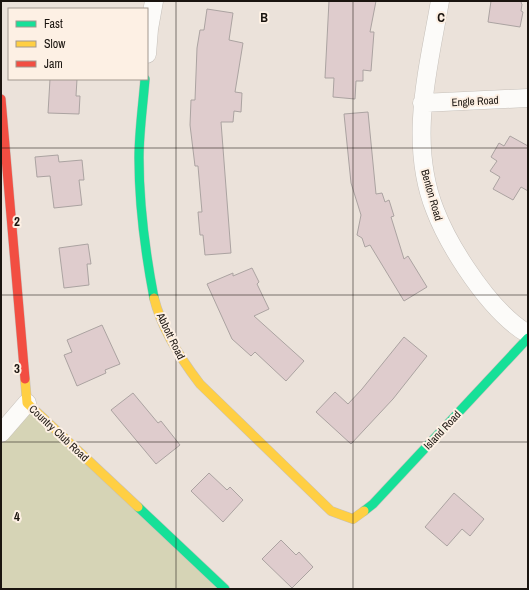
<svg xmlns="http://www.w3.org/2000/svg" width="529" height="590" viewBox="0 0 529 590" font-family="'Archivo Narrow',sans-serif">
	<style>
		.green { fill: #d6d4b6 }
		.building { fill: #dfcccd; stroke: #aba3a1 }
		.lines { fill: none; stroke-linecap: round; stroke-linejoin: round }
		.street-casing { stroke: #c6c0ba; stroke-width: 19 }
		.fast-casing { stroke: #c6c0ba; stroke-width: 10 }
		.slow-casing { stroke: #c6c0ba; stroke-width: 10 }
		.jam-casing { stroke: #c6c0ba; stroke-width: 10 }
		.street { stroke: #fcfbf9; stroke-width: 18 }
		.fast { stroke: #16e098; stroke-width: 9 }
		.slow { stroke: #ffcf43; stroke-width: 9 }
		.jam { stroke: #f24e42; stroke-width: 9 }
		.grid { fill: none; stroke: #1a140f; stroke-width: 1; stroke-opacity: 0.55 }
		.labels { text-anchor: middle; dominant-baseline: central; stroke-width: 4; stroke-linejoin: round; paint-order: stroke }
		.street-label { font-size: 11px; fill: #1a140f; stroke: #fdf0e4 }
		.grid-label { font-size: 13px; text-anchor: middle; font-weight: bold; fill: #1a140f; stroke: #fdf0e4; stroke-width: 4; stroke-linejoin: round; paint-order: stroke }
	</style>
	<rect width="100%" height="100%" fill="#ebe2da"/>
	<!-- green -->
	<path class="green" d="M 27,403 L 221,589 L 1,589 L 1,433 Z"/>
	<!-- building -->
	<path class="building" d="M 329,1 L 376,1 L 370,32 L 374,32 L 371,71 L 363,70 L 363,81 L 356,81 L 355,99 L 333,97 L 334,78 L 325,78 Z
		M 491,1 L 522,1 L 521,3 L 522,4 L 521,11 L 523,12 L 520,27 L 488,22 Z
		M 207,9 L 233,13 L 229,40 L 243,43 L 235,92 L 242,93 L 241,112 L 234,111 L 233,122 L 221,122 L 231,253 L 205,255 L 203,235 L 200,235 L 198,212 L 202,212 L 198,166 L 195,166 L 190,125 L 191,100 L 195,100 L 197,48 L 200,30 L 204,30 Z
		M 50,79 L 77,79 L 76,96 L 80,96 L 79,114 L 48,113 Z
		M 368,112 L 376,194 L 382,193 L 385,202 L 389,200 L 394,216 L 391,217 L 404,259 L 408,256 L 427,287 L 404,301 L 370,245 L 365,247 L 362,238 L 357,235 L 361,215 L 351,183 L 344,114 Z
		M 510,136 L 528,146 L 528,191 L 521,187 L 513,200 L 493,189 L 500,177 L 490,171 L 497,161 L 491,157 L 499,143 L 504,146 Z
		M 58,155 L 59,162 L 82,160 L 84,180 L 79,180 L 82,205 L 54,208 L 50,176 L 37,177 L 35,157 Z
		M 88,244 L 91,264 L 87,264 L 89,285 L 64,288 L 59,248 Z
		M 252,268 L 259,282 L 257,284 L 269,309 L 254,316 L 304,361 L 286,381 L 255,352 L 251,356 L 232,339 L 207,284 L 233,273 L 233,276 Z
		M 102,325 L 120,364 L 105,370 L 106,373 L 77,386 L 64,355 L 72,352 L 67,340 Z
		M 404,337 L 427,356 L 393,399 L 351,444 L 316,412 L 335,392 L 348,404 L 362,389 Z
		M 133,393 L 158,423 L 161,421 L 180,445 L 156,464 L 111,410 Z
		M 209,473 L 227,490 L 230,487 L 243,500 L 223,522 L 191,491 Z
		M 454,493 L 484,519 L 470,536 L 462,529 L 447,546 L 425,527 Z
		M 281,540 L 296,555 L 299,552 L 313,567 L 292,588 L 262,559 Z"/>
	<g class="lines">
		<defs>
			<path id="street" d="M 440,1 C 428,70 408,142 435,210 C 443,231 454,250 466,268 C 482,292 504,320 528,334
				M 147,54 L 149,29 L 154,1
				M 422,103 L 528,98
				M 1,433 L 27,403"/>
			<path id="fast" d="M 145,79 C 143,105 139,132 139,158 C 139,206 145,251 154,298
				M 138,507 L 225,589
				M 364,511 L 373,504 L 528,338"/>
			<path id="slow" d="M 154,298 C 162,330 180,358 200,384 L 331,511 L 353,519 L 364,511
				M 25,379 L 27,403 L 138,507"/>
			<path id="jam" d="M 1,99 L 25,379"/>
		</defs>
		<!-- street casing -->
		<use href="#street" class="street-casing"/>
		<!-- fast casing -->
		<use href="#fast" class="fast-casing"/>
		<!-- slow casing -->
		<use href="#slow" class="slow-casing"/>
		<!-- jam casing -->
		<use href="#jam" class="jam-casing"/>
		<!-- street -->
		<use href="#street" class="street"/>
		<!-- fast -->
		<use href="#fast" class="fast"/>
		<!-- slow -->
		<use href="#slow" class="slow"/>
		<!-- jam -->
		<use href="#jam" class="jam"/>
	</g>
	<!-- grid -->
	<path class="grid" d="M 176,1 L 176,589M 353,1 L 353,589M 1,148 L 528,148M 1,295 L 528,295M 1,442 L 528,442"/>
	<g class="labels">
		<!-- street labels -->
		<g class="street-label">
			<text transform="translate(475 101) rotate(-3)">Engle Road</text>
			<text transform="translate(432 195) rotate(74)">Benton Road</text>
			<text transform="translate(171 336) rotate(64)">Abbott Road</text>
			<text transform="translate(442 430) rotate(-47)">Island Road</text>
			<text transform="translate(59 433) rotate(43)">Country Club Road</text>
		</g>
	</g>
	<g class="grid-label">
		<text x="264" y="22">B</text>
		<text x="441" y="22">C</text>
		<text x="17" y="226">2</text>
		<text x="17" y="373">3</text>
		<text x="17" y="521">4</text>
	</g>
	<!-- border -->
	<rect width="529" height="590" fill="none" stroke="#1a140f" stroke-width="4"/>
	<!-- legend -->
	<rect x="8" y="8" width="140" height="72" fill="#fdf0e4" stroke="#a2988f"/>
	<rect x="16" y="21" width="20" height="6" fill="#16e098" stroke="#a2988f"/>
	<text x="44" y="28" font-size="12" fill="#1a140f">Fast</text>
	<rect x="16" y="41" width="20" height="6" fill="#ffcf43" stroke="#a2988f"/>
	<text x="44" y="48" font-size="12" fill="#1a140f">Slow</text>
	<rect x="16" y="61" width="20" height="6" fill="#f24e42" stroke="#a2988f"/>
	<text x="44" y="68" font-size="12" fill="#1a140f">Jam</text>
</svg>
